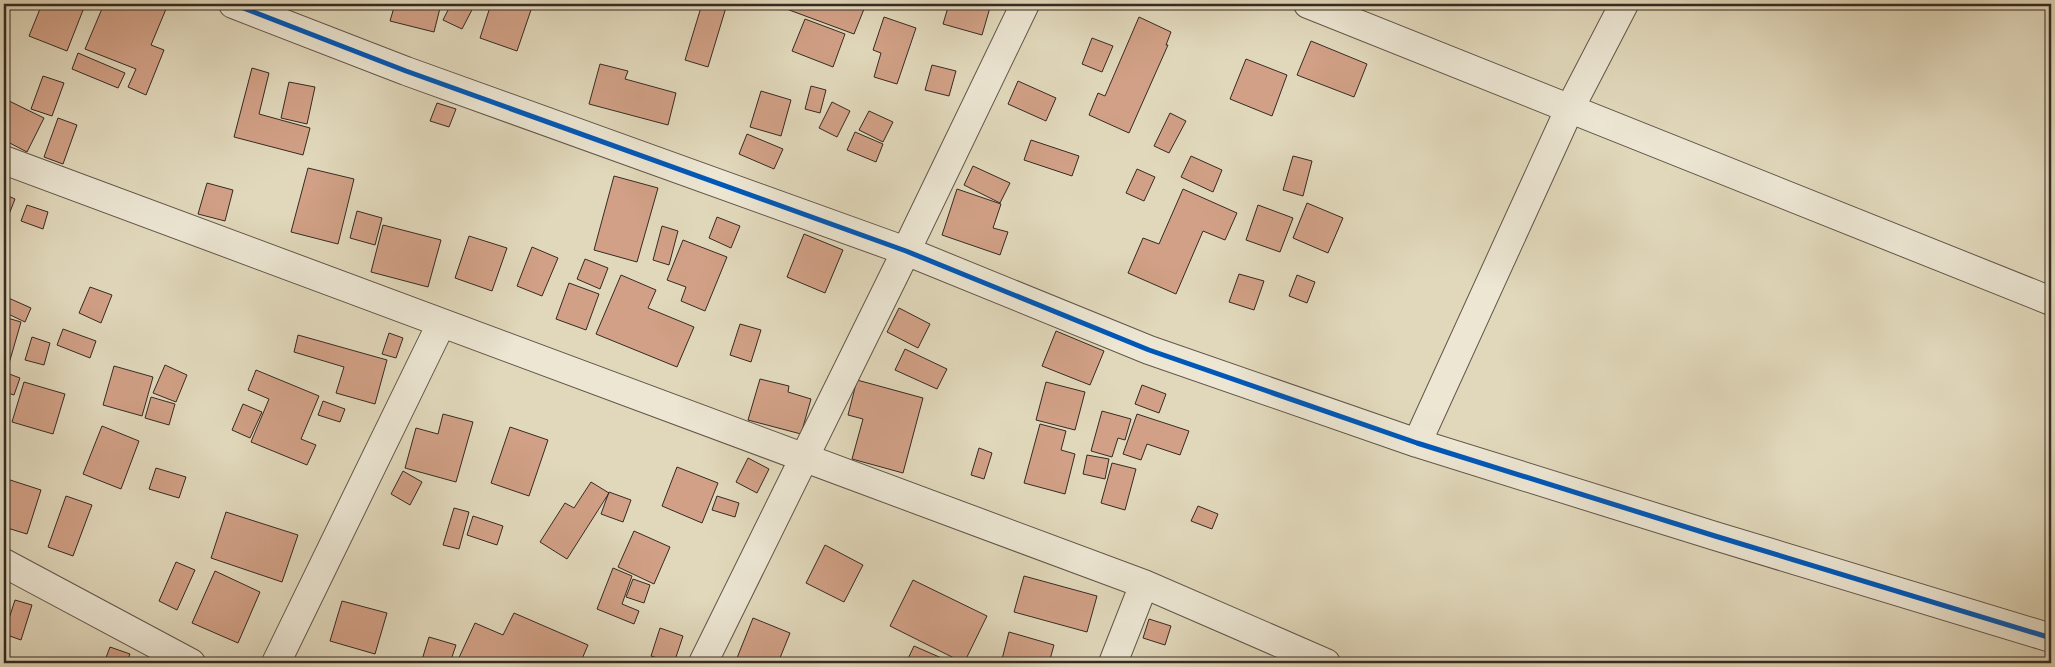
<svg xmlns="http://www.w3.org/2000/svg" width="2055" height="667" viewBox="0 0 2055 667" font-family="Vollkorn,serif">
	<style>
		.building { fill: #d1a086; stroke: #362a23 }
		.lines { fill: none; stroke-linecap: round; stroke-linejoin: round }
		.minor-casing { stroke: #615649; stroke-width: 30 }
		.minor { stroke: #ece6d3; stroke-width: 28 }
		.cycleway-casing { stroke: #ece6d3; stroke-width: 8 }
		.cycleway { stroke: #0057b8; stroke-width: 5 }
	</style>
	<rect width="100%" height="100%" fill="#e1d8bb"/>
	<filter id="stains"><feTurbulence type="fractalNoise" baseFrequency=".004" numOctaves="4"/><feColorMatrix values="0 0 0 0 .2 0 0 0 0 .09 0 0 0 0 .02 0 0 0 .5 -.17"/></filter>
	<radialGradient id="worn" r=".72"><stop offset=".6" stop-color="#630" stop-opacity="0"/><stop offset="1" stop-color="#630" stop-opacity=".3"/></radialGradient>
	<!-- building -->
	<path class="building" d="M 42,4 L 85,5 L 67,51 L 29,36 Z
		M 104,4 L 152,4 L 166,9 L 151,45 L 164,50 L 146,95 L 128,87 L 136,69 L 85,49 Z
		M 395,4 L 441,4 L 434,32 L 390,21 Z
		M 451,4 L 475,4 L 462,29 L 443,20 Z
		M 491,4 L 533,4 L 517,51 L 480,38 Z
		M 702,4 L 727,4 L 708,67 L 685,60 Z
		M 773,4 L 866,4 L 854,34 Z
		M 949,4 L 991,4 L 982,35 L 943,24 Z
		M 884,17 L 916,28 L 897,84 L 874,77 L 881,53 L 873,50 Z
		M 1139,17 L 1171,32 L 1166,45 L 1168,45 L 1129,133 L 1089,115 L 1098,93 L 1105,96 Z
		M 805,19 L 845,34 L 833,67 L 792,51 Z
		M 1092,38 L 1113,46 L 1102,72 L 1082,64 Z
		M 1311,41 L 1367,64 L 1354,97 L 1297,75 Z
		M 78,53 L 125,73 L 118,88 L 72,69 Z
		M 1246,59 L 1287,75 L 1272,116 L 1230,99 Z
		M 600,64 L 628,71 L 625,79 L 676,93 L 668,125 L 589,104 Z
		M 932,65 L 956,71 L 949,96 L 925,90 Z
		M 252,68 L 269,73 L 259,114 L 310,128 L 303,155 L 234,137 Z
		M 43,76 L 64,83 L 52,116 L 31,109 Z
		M 1018,81 L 1056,98 L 1046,121 L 1008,104 Z
		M 289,82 L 315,87 L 307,124 L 281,118 Z
		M 811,86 L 826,90 L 820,113 L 805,109 Z
		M 761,91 L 791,100 L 781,136 L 750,127 Z
		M 7,100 L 44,118 L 27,152 L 4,140 L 4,107 Z
		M 832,102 L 850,111 L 837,137 L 819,128 Z
		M 437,103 L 456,109 L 449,127 L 430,121 Z
		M 869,111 L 893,122 L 883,142 L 859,130 Z
		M 1170,113 L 1186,121 L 1169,153 L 1154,146 Z
		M 58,118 L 77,125 L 63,164 L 44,157 Z
		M 855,132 L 883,144 L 876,162 L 847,150 Z
		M 747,134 L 783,149 L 774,169 L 739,154 Z
		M 1031,140 L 1079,156 L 1072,176 L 1024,160 Z
		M 1191,156 L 1222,170 L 1213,192 L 1181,177 Z
		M 1293,156 L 1312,161 L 1303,196 L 1283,190 Z
		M 973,166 L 1010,183 L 1000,203 L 964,185 Z
		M 308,168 L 354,179 L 338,244 L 291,232 Z
		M 1137,169 L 1155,177 L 1144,201 L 1126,193 Z
		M 614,176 L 658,188 L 637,262 L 594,250 Z
		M 207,183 L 233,190 L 225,221 L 198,214 Z
		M 957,189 L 1001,204 L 993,228 L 1008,232 L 1000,255 L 942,235 Z
		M 1183,189 L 1237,213 L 1225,240 L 1203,231 L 1176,294 L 1128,273 L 1143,238 L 1159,244 Z
		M 4,194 L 15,199 L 4,227 Z
		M 1307,203 L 1343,218 L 1328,253 L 1293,238 Z
		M 27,205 L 48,212 L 43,229 L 21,221 Z
		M 1258,205 L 1293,218 L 1280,252 L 1246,240 Z
		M 357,211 L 382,218 L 375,245 L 350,238 Z
		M 717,217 L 740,226 L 731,248 L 709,238 Z
		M 383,225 L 441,240 L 428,287 L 371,272 Z
		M 662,226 L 678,231 L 669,265 L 653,260 Z
		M 804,234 L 843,250 L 825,293 L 787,277 Z
		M 469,236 L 507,248 L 492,291 L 455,278 Z
		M 683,240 L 727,257 L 705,311 L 681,301 L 686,287 L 667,280 Z
		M 532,247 L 558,258 L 542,296 L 517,286 Z
		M 585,259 L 608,268 L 600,289 L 577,279 Z
		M 1239,274 L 1264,281 L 1254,310 L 1229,302 Z
		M 621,275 L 656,290 L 648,308 L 694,327 L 677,367 L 596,334 Z
		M 1297,275 L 1315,282 L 1307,303 L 1289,296 Z
		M 569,283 L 599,294 L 586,330 L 556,319 Z
		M 90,287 L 112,295 L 101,323 L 79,313 Z
		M 4,296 L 31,308 L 25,322 L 4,312 Z
		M 899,308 L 930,324 L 918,348 L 887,332 Z
		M 4,317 L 21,322 L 8,367 L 4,366 Z
		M 740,324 L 761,330 L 751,362 L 730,355 Z
		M 63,329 L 96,341 L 90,358 L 57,345 Z
		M 1056,331 L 1104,351 L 1090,385 L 1042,366 Z
		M 389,333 L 403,338 L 396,358 L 382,354 Z
		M 298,335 L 387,360 L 375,404 L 336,393 L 344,367 L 294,352 Z
		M 32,337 L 50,343 L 44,365 L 25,360 Z
		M 905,349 L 947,369 L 937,389 L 895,370 Z
		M 165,365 L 187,375 L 176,402 L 153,393 Z
		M 114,366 L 153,377 L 142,416 L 103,405 Z
		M 256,370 L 319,396 L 301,439 L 316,445 L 307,465 L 251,442 L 269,399 L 248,390 Z
		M 4,372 L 20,378 L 14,395 L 4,392 Z
		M 760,379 L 789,386 L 788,392 L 811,399 L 801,434 L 748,420 Z
		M 857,380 L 923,398 L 903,473 L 852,459 L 863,419 L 848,415 Z
		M 24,382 L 65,394 L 53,434 L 12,422 Z
		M 1046,382 L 1085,392 L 1075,430 L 1036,420 Z
		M 1142,385 L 1166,394 L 1159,413 L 1135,404 Z
		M 151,397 L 175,404 L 169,425 L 145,418 Z
		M 323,401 L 345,409 L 340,422 L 318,415 Z
		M 243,404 L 262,412 L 250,438 L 232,430 Z
		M 1102,411 L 1131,419 L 1125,440 L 1118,438 L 1112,457 L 1091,451 Z
		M 443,414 L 473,422 L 456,482 L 405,468 L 416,428 L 438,434 Z
		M 1137,414 L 1189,431 L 1180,455 L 1147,444 L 1141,460 L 1123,454 Z
		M 1040,424 L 1066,431 L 1061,450 L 1075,454 L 1065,494 L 1024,483 Z
		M 102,426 L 139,441 L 121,489 L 83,474 Z
		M 510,427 L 548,440 L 529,496 L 491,483 Z
		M 979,448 L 992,453 L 984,479 L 971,475 Z
		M 1087,455 L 1109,459 L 1105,479 L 1083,474 Z
		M 748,458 L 769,469 L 757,493 L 736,482 Z
		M 1112,463 L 1136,469 L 1125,510 L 1101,503 Z
		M 677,467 L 718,483 L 702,523 L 662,506 Z
		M 156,468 L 186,477 L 179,498 L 149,489 Z
		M 403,471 L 422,482 L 410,505 L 391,494 Z
		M 4,478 L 41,490 L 27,534 L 4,527 Z
		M 591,482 L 609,493 L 567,559 L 540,542 L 565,503 L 574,508 Z
		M 609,492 L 631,500 L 623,522 L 601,514 Z
		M 66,496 L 92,505 L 73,556 L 48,547 Z
		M 717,496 L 739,503 L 735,517 L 712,510 Z
		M 1198,506 L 1218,514 L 1212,529 L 1191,521 Z
		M 454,508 L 469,512 L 459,549 L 443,545 Z
		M 226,512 L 298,535 L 282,582 L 211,558 Z
		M 473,516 L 503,526 L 497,545 L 467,535 Z
		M 634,531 L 670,547 L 654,584 L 618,567 Z
		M 825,545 L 863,565 L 844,602 L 806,583 Z
		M 176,562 L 195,570 L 177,610 L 159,601 Z
		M 613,568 L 632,576 L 622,604 L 639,611 L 634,624 L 597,609 Z
		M 215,571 L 260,592 L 238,643 L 192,623 Z
		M 1024,576 L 1097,596 L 1087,632 L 1014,612 Z
		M 633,579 L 650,585 L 644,603 L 626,597 Z
		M 913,580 L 987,616 L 964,663 L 890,626 Z
		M 15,600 L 32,605 L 21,640 L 4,634 Z
		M 342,601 L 387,613 L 375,654 L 330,641 Z
		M 514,613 L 588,645 L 582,659 L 592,663 L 457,662 L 475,623 L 503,635 Z
		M 753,618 L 790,633 L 778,663 L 735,663 Z
		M 1149,619 L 1171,626 L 1165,645 L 1143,638 Z
		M 660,628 L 683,636 L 674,663 L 651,656 Z
		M 1009,632 L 1054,645 L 1049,663 L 1001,663 Z
		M 429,637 L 456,645 L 450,663 L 421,663 Z
		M 914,646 L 953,663 L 906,663 Z
		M 110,647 L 130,654 L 126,663 L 104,663 Z"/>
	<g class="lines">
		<defs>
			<path id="minor" d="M 233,4 L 406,71 L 906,251 L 1149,350 L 1417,443 L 1715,536 L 2051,638
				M 1308,4 L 2051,301
				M 4,160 L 1144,584 L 1326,663
				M 1417,443 L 1569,110 L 1624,4
				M 4,563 L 191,663
				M 276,663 L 441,324
				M 703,663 L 906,251 L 1025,4
				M 1113,663 L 1144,584"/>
		</defs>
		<!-- minor casing -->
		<use href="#minor" class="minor-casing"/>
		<!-- minor -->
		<use href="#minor" class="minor"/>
		<defs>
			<path id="cycleway" d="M 233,4 L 406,71 L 906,251 L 1149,350 L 1417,443 L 1715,536 L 2051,638"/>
		</defs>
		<!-- cycleway casing -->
		<use href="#cycleway" class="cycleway-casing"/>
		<!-- cycleway -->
		<use href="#cycleway" class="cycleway"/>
	</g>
	<!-- margin -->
	<rect width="2055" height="667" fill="none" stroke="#e1d8bb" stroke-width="20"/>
	<rect x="5" y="5" width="2045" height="657" fill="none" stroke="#362a23" stroke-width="2.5"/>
	<rect x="10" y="10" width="2035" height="647" fill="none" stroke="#362a23"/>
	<rect width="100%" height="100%" filter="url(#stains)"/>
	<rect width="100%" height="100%" fill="url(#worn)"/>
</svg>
